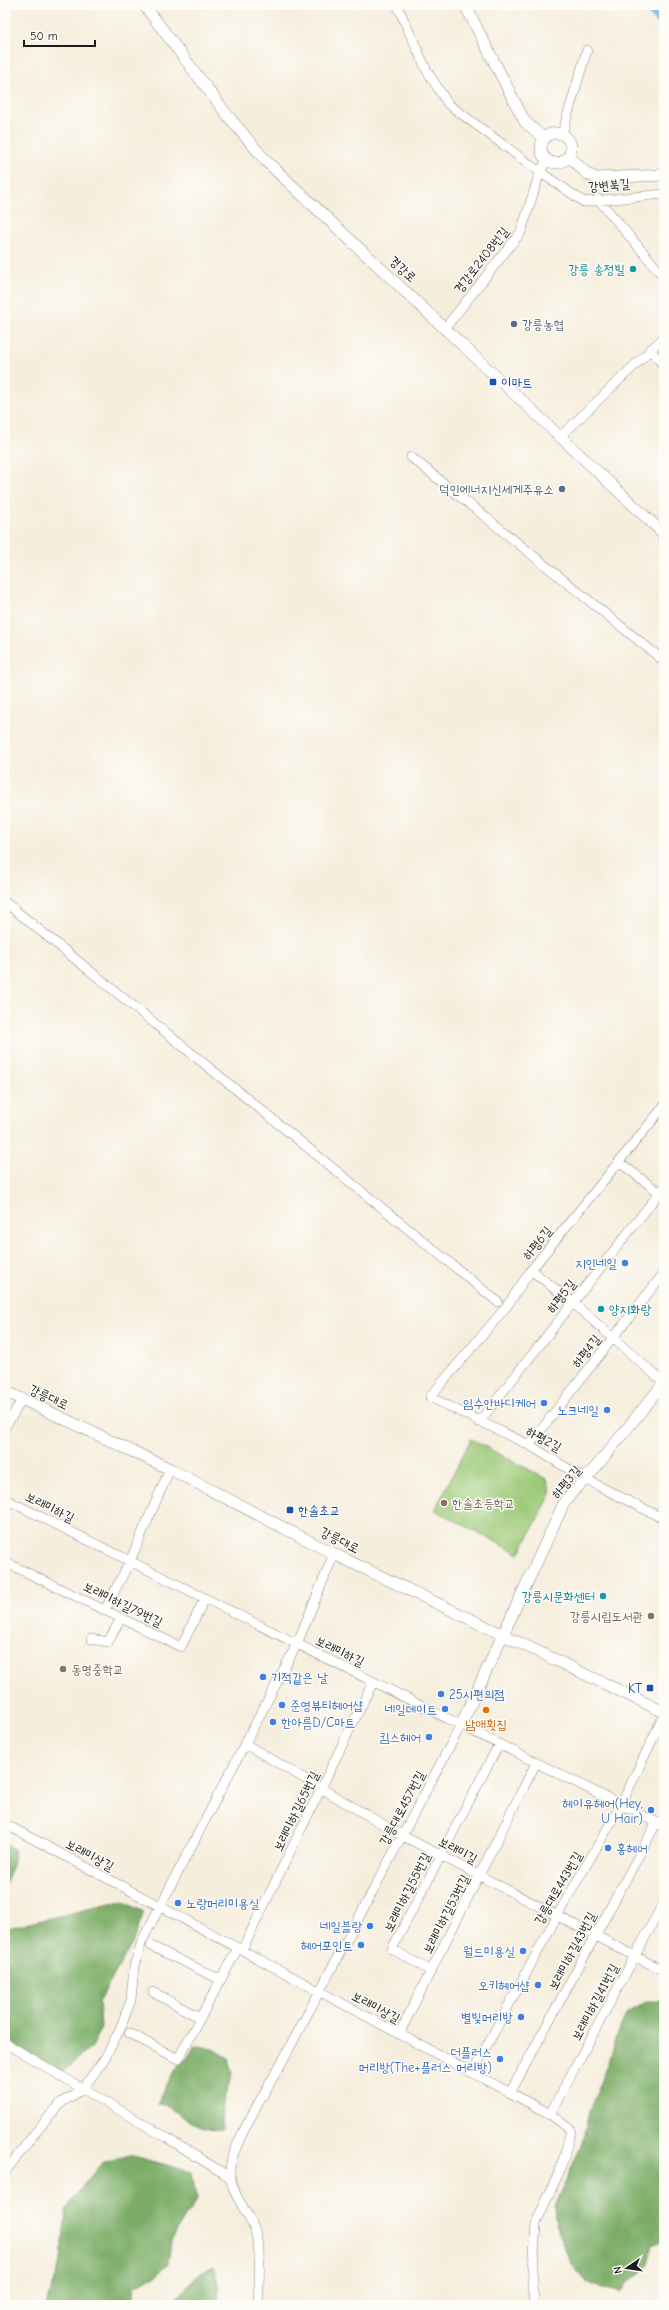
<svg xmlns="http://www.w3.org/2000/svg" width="669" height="2310" viewBox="0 0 669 2310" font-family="'Comic Neue','Poor Story',sans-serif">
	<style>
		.green { fill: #9bc977; stroke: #5c724a }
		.forest { fill: #7cad68; stroke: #4c6442 }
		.water { fill: #69b9e4; stroke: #426a80 }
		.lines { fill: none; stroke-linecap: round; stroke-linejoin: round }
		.minor-casing { stroke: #89857c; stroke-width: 10 }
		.tertiary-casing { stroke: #89857c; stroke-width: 12 }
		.minor { stroke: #fff; stroke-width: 9 }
		.tertiary { stroke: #fff; stroke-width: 11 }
		.culture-dot { fill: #0f9aa8; stroke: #fdfcf7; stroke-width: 1.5 }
		.service-dot { fill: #5c6f8a; stroke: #fdfcf7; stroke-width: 1.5 }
		.transit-dot { fill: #1a4fb4; stroke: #fdfcf7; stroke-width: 1.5 }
		.shop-dot { fill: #3f7fe0; stroke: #fdfcf7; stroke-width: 1.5 }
		.education-dot { fill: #8d6e63; stroke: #fdfcf7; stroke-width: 1.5 }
		.food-dot { fill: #e8710a; stroke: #fdfcf7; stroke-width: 1.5 }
		.labels { text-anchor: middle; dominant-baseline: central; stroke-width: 3; stroke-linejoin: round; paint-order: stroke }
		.street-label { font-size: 13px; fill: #1c1c1c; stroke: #fdfcf7 }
		.culture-label { font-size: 13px; fill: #0d838f; stroke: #fdfcf7; text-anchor: end }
		.service-label { font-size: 13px; fill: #4e5e75; stroke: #fdfcf7; text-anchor: start }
		.transit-label { font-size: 13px; fill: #164399; stroke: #fdfcf7; text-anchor: start }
		.shop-label { font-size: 13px; fill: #366cbe; stroke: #fdfcf7; text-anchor: end }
		.education-label { font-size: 13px; fill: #785e54; stroke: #fdfcf7; text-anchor: start }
		.food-label { font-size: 13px; fill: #c56008; stroke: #fdfcf7 }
	</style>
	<rect width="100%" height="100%" fill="#fdfcf7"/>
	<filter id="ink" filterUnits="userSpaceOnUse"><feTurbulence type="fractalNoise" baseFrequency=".025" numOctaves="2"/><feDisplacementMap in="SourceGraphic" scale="8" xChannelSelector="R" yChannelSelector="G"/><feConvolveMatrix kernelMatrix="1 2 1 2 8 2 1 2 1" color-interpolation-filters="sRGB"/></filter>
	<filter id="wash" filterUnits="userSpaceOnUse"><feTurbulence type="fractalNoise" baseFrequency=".012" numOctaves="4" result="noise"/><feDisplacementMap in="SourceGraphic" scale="16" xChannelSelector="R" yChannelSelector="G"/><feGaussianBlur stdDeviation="0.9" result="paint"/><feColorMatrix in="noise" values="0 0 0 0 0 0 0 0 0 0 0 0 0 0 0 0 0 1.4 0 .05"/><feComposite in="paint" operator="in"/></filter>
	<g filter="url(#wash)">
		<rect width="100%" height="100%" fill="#f6eedd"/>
		<!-- green -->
		<path class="green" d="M 471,1439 L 547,1479 L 551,1494 L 519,1554 L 435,1510 Z"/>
		<!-- forest -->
		<path class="forest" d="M 5,1843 L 15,1850 L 11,1871 L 5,1885 Z
			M 122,1901 L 144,1912 L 133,1941 L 99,2002 L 101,2027 L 91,2047 L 60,2074 L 5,2039 L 5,1918 L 8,1928 Z
			M 648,2001 L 664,2001 L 664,2242 L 653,2244 L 648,2265 L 628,2282 L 621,2293 L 586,2282 L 571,2265 L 557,2229 L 555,2207 L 582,2143 L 589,2111 L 608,2065 L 619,2030 L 627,2013 Z
			M 195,2045 L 213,2049 L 229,2059 L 233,2073 L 223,2101 L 222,2129 C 197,2134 180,2111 158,2102 L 175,2069 L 188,2057 Z
			M 130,2155 L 192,2172 L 196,2199 L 171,2241 L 168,2264 L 157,2275 L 135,2286 L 132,2305 L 46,2305 L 60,2267 L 66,2211 L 85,2183 L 102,2163 Z
			M 213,2267 L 219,2284 L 220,2305 L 172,2305 L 199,2273 Z"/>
		<!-- water -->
		<path class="water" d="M 640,5 L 664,5 L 664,30 Z"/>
	</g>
	<g filter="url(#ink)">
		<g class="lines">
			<defs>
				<path id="minor" d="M 397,5 L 427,71 L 448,104 L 540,172 L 584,202 L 664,194
					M 562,134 L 587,50
					M 598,199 L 664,277
					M 446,327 L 521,232 L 540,172 L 547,160
					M 650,349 L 664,366
					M 561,436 L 664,337
					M 411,457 L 664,661
					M 5,902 L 498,1302
					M 664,1106 L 531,1270 L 507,1306 L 430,1397 L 529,1445 L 585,1479 L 664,1519
					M 619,1162 L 664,1196
					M 531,1270 L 572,1302 L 664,1383
					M 479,1422 L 664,1187
					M 5,1427 L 22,1400
					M 529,1445 L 664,1273
					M 5,1499 L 664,1826
					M 5,1562 L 181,1647 L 205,1598
					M 105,1610 L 130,1561 L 170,1469
					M 91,1639 L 108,1642 L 121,1618
					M 245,1744 L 403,1836 L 664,1971
					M 5,1824 L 550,2114 L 571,2130 L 561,2168 L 536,2223 L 532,2287 L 534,2299 L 532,2305
					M 151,1946 L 221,1980
					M 242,1950 L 373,1682
					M 431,1971 L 392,1949 L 499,1744
					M 153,1992 L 200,2018
					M 129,2033 L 178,2059 L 238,1948
					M 399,2034 L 536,1763
					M 5,2043 L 167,2138 L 231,2178
					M 472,2073 L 557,1916 L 621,1805 L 664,1715
					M 510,2093 L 657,1822
					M 550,2114 L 664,1902
					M 5,2172 L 35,2133 L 62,2102 L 82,2090 L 105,2058 L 120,2029 L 131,2000 L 134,1966 L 142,1941 L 297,1644 L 334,1554
					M 258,2305 C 259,2280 262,2255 255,2231 C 248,2210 229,2193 230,2169 C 232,2144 269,2086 282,2062 C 341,1949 402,1838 461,1725"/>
				<path id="tertiary" d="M 144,5 L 228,116 L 266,161 L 664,534
					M 465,5 L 525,122 L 544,138
					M541 148a15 15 0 1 1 30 0a15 15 0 1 1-30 0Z
					M 569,156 L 587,174 L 597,178 L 664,175
					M 5,1391 L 170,1469 L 334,1554 L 664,1712
					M 461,1725 L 565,1501 L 595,1468 L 664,1383"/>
			</defs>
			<!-- minor casing -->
			<use href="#minor" class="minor-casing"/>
			<!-- tertiary casing -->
			<use href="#tertiary" class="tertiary-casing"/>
			<!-- minor -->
			<use href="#minor" class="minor"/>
			<!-- tertiary -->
			<use href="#tertiary" class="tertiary"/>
		</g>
	</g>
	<!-- markers -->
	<g class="culture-dot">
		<circle cx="633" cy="269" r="4"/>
		<circle cx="601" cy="1309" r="4"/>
		<circle cx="603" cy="1596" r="4"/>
	</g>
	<g class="service-dot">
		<circle cx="514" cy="324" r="4"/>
		<circle cx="562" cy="489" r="4"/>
	</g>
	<g class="transit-dot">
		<rect x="489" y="378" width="8" height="8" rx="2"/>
		<rect x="286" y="1506" width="8" height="8" rx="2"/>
		<rect x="646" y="1684" width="8" height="8" rx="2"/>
	</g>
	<g class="shop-dot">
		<circle cx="625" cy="1263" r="4"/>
		<circle cx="544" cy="1403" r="4"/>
		<circle cx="607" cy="1410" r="4"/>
		<circle cx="263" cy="1677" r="4"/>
		<circle cx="441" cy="1694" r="4"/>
		<circle cx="282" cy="1705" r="4"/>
		<circle cx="445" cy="1709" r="4"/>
		<circle cx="273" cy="1722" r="4"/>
		<circle cx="429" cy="1737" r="4"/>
		<circle cx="651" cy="1810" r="4"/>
		<circle cx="608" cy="1848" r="4"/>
		<circle cx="178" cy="1903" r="4"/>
		<circle cx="370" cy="1926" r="4"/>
		<circle cx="361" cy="1945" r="4"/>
		<circle cx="523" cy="1951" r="4"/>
		<circle cx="538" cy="1985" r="4"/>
		<circle cx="521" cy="2017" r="4"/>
		<circle cx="500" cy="2059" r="4"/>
	</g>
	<g class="education-dot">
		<circle cx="444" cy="1503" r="4"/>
		<circle cx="651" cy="1616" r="4"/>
		<circle cx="63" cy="1669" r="4"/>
	</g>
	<circle class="food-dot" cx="486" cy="1710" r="4"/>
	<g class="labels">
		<!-- street labels -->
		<g class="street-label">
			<text transform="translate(609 185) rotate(-5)">강변북길</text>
			<text transform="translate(481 260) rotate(-52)">경강로2408번길</text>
			<text transform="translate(403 269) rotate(43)">경강로</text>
			<text transform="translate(537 1243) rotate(-51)">하평6길</text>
			<text transform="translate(561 1296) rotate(-52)">하평5길</text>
			<text transform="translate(586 1351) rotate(-52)">하평4길</text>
			<text transform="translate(49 1397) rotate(25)">강릉대로</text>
			<text transform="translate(544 1439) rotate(29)">하평2길</text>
			<text transform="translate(566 1482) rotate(-50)">하평3길</text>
			<text transform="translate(50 1507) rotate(26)">보래미하길</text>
			<text transform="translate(340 1540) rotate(27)">강릉대로</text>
			<text transform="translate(123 1604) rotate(26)">보래미하길79번길</text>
			<text transform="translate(340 1651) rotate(26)">보래미하길</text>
			<text transform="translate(402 1808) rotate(-62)">강릉대로457번길</text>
			<text transform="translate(296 1811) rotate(-64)">보래미하길65번길</text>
			<text transform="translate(458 1850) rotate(28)">보래미길</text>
			<text transform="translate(90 1855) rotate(28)">보래미상길</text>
			<text transform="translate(558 1888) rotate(-60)">강릉대로443번길</text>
			<text transform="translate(407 1892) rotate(-63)">보래미하길55번길</text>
			<text transform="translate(446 1914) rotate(-63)">보래미하길53번길</text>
			<text transform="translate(572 1951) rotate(-62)">보래미하길43번길</text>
			<text transform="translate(595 2002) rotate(-62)">보래미하길41번길</text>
			<text transform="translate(376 2007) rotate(28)">보래미상길</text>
		</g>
		<!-- culture labels -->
		<g class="culture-label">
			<text x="625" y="269">강릉 송정빌</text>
			<text x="609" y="1309" text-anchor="start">양지화랑</text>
			<text x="595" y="1596">강릉시문화센터</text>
		</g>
		<!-- service labels -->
		<g class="service-label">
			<text x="522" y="324">강릉농협</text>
			<text x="554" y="489" text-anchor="end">덕인에너지신세게주유소</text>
		</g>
		<!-- transit labels -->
		<g class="transit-label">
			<text x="501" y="382">이마트</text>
			<text x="298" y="1510">한솔초교</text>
			<text x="642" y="1688" text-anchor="end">KT</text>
		</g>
		<!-- shop labels -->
		<g class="shop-label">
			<text x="617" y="1263">지인네일</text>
			<text x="536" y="1403">임수안바디케어</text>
			<text x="599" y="1410">노크네일</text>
			<text x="271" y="1677" text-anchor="start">기적같은 날</text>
			<text x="449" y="1694" text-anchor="start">25시편의점</text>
			<text x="290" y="1705" text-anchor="start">준영뷰티헤어샵</text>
			<text x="437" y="1709">네일데이트</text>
			<text x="281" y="1722" text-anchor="start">한아름D/C마트</text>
			<text x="421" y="1737">킴스헤어</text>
			<text x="643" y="1803">헤이유헤어(Hey,<tspan x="643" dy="15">U Hair)</tspan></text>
			<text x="616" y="1848" text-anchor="start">홍헤어</text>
			<text x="186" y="1903" text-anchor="start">노랑머리미용실</text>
			<text x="362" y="1926">네일블랑</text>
			<text x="353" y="1945">헤어포인트</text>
			<text x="515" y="1951">월드미용실</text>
			<text x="530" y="1985">오키헤어샵</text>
			<text x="513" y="2017">별빛머리방</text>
			<text x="492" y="2052">더플러스<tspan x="492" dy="15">머리방(The+플러스 머리방)</tspan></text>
		</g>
		<!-- education labels -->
		<g class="education-label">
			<text x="452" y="1503">한솔초등학교</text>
			<text x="643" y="1616" text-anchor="end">강릉시립도서관</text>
			<text x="71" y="1669">동명중학교</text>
		</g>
		<!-- food labels -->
		<g class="food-label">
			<text x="486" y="1724">남애횟집</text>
		</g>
	</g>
	<!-- margin -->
	<rect width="669" height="2310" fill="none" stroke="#fdfcf7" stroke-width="20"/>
	<!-- north arrow -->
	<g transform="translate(627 2268) rotate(257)" stroke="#fdfcf7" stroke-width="3" paint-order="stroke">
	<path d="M0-3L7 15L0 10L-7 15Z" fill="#1c1c1c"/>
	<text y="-6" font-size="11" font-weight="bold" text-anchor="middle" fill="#1c1c1c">N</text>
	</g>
	<!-- scale -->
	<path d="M24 40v6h71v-6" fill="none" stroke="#1c1c1c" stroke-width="2"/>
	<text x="30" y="40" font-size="12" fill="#1c1c1c" stroke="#fdfcf7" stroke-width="3" paint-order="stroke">50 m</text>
</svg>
